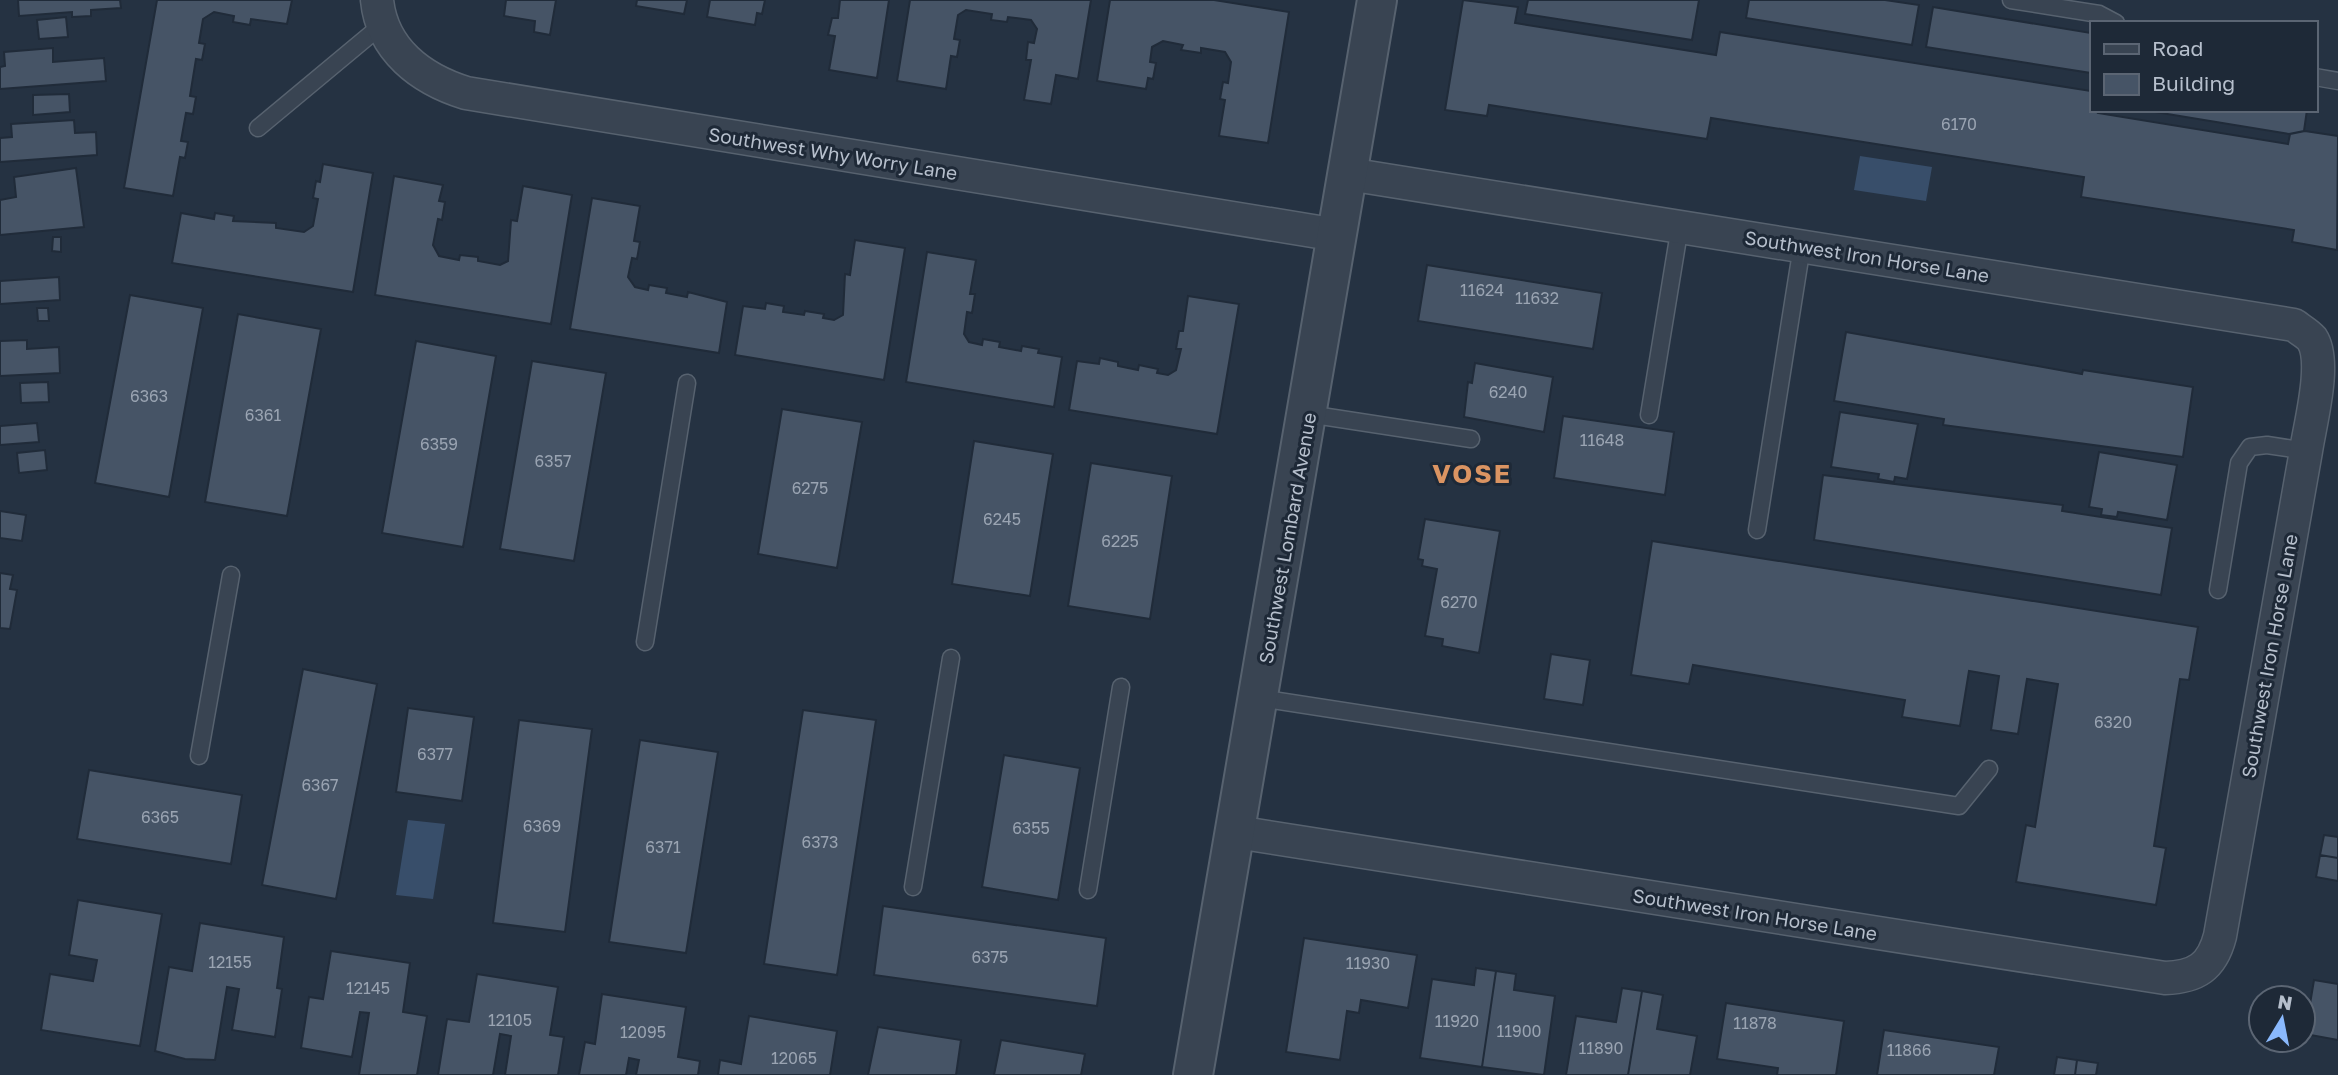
<svg xmlns="http://www.w3.org/2000/svg" width="2338" height="1075" viewBox="0 0 2338 1075" font-family="'Golos Text',sans-serif">
	<style>
		.water { fill: #384e6a }
		.building { fill: #465466; stroke: #202b39; stroke-width: 2 }
		.lines { fill: none; stroke-linecap: round; stroke-linejoin: round }
		.service-casing { stroke: #57626f; stroke-width: 19 }
		.minor-casing { stroke: #57626f; stroke-width: 35 }
		.tertiary-casing { stroke: #57626f; stroke-width: 42 }
		.service { stroke: #394452; stroke-width: 16 }
		.minor { stroke: #394452; stroke-width: 32 }
		.tertiary { stroke: #394452; stroke-width: 38 }
		.labels { text-anchor: middle; dominant-baseline: central; stroke-width: 6; stroke-linejoin: round; paint-order: stroke }
		.number-label { font-size: 16px; fill: #9aa4b2 }
		.street-label { font-size: 19px; fill: #b6bfcc; stroke: #1e2937 }
		.district-label { font-size: 26px; font-weight: bold; letter-spacing: 2px; fill: #db9462; stroke: #1e2937 }
	</style>
	<rect width="100%" height="100%" fill="#253242"/>
	<!-- water -->
	<path class="water" d="M 1860,156 L 1932,167 L 1926,201 L 1854,190 Z
		M 408,820 L 445,824 L 433,899 L 396,895 Z"/>
	<!-- building -->
	<path class="building" d="M 18,0 L 120,0 L 121,8 L 91,10 L 91,16 L 72,17 L 72,12 L 19,16 Z
		M 157,0 L 292,0 L 287,24 L 251,19 L 250,25 L 233,22 L 234,16 L 214,12 L 203,19 L 199,43 L 205,44 L 202,60 L 196,59 L 190,96 L 196,97 L 193,114 L 186,113 L 181,141 L 188,142 L 185,158 L 180,157 L 173,196 L 124,188 Z
		M 506,0 L 556,0 L 550,35 L 534,32 L 535,21 L 504,16 Z
		M 637,0 L 687,0 L 684,14 L 636,6 Z
		M 710,0 L 765,0 L 762,14 L 757,13 L 755,25 L 707,17 Z
		M 840,0 L 889,0 L 877,78 L 829,70 L 835,36 L 828,35 L 832,18 L 838,18 Z
		M 910,0 L 1091,0 L 1078,79 L 1056,75 L 1051,104 L 1024,100 L 1031,60 L 1026,60 L 1028,42 L 1034,43 L 1037,29 L 1031,20 L 1008,17 L 1007,22 L 991,20 L 992,14 L 966,10 L 958,15 L 954,39 L 960,40 L 957,57 L 951,56 L 946,89 L 897,81 Z
		M 1110,0 L 1214,0 L 1289,12 L 1268,143 L 1219,136 L 1225,100 L 1220,99 L 1223,82 L 1228,83 L 1231,62 L 1225,52 L 1201,48 L 1201,53 L 1181,50 L 1183,45 L 1163,41 L 1152,47 L 1150,62 L 1156,63 L 1153,79 L 1148,78 L 1146,89 L 1097,81 Z
		M 1463,0 L 1518,7 L 1515,23 L 1716,55 L 1720,32 L 2091,91 L 2091,110 L 2099,110 L 2098,113 L 2288,144 L 2290,134 L 2305,131 L 2338,136 L 2337,250 L 2292,242 L 2294,230 L 2081,197 L 2084,177 L 1711,118 L 1707,139 L 1489,105 L 1487,116 L 1445,110 Z
		M 1528,0 L 1699,0 L 1692,40 L 1525,14 Z
		M 1749,0 L 1885,0 L 1919,5 L 1912,45 L 1746,18 Z
		M 1933,7 L 2091,33 L 2091,73 L 1926,47 Z
		M 66,17 L 68,37 L 39,39 L 37,20 Z
		M 53,48 L 53,62 L 104,58 L 106,81 L 0,89 L 0,67 L 5,66 L 4,52 Z
		M 69,94 L 70,112 L 33,115 L 33,95 Z
		M 2143,110 L 2307,110 L 2304,131 L 2289,134 Z
		M 74,120 L 75,133 L 96,132 L 97,155 L 0,162 L 0,138 L 12,137 L 11,124 Z
		M 323,164 L 373,173 L 353,292 L 172,263 L 181,213 L 214,219 L 215,213 L 234,216 L 233,221 L 276,223 L 276,228 L 304,232 L 313,226 L 318,199 L 313,198 L 316,181 L 320,182 Z
		M 76,168 L 84,227 L 0,235 L 0,200 L 16,197 L 14,177 Z
		M 394,176 L 443,185 L 439,201 L 445,202 L 442,220 L 438,219 L 433,245 L 439,256 L 459,260 L 460,255 L 478,257 L 478,261 L 500,265 L 508,261 L 511,220 L 517,221 L 523,186 L 572,195 L 551,324 L 375,295 Z
		M 592,198 L 640,206 L 634,241 L 640,242 L 637,259 L 632,258 L 628,277 L 635,287 L 648,290 L 649,285 L 667,288 L 666,293 L 687,297 L 688,292 L 727,302 L 719,353 L 570,329 Z
		M 53,237 L 61,237 L 61,252 L 52,251 Z
		M 855,240 L 905,248 L 884,380 L 735,355 L 743,306 L 765,309 L 766,303 L 784,306 L 783,312 L 804,315 L 805,311 L 824,314 L 823,318 L 834,320 L 843,315 L 845,274 L 850,275 Z
		M 927,252 L 976,260 L 970,294 L 975,294 L 972,313 L 967,312 L 964,334 L 969,342 L 982,345 L 983,339 L 1000,342 L 999,347 L 1021,351 L 1022,346 L 1039,349 L 1038,353 L 1062,357 L 1054,407 L 906,382 Z
		M 1427,265 L 1602,293 L 1593,349 L 1418,321 Z
		M 59,277 L 60,300 L 0,304 L 0,281 Z
		M 130,295 L 203,308 L 169,497 L 95,483 Z
		M 1188,296 L 1239,304 L 1217,434 L 1069,410 L 1077,361 L 1099,364 L 1100,358 L 1118,362 L 1118,366 L 1138,370 L 1139,365 L 1158,369 L 1157,373 L 1168,375 L 1176,370 L 1181,349 L 1176,349 L 1179,331 L 1183,331 Z
		M 37,308 L 48,308 L 49,321 L 38,321 Z
		M 238,314 L 321,329 L 287,516 L 205,502 Z
		M 1846,332 L 2082,374 L 2083,370 L 2193,387 L 2183,457 L 1943,425 L 1944,419 L 1834,401 Z
		M 27,340 L 27,349 L 59,347 L 60,373 L 0,376 L 0,341 Z
		M 416,341 L 496,356 L 463,547 L 382,533 Z
		M 532,361 L 606,373 L 574,561 L 500,549 Z
		M 1475,363 L 1553,377 L 1544,432 L 1464,417 L 1468,382 L 1472,383 Z
		M 48,382 L 49,402 L 21,403 L 20,383 Z
		M 782,409 L 862,422 L 837,568 L 758,554 Z
		M 1840,412 L 1918,424 L 1907,479 L 1895,477 L 1894,482 L 1878,479 L 1879,474 L 1831,467 Z
		M 1563,416 L 1674,432 L 1665,495 L 1554,478 Z
		M 37,423 L 39,442 L 0,445 L 0,426 Z
		M 974,441 L 1053,454 L 1030,596 L 952,584 Z
		M 45,450 L 47,470 L 19,473 L 17,453 Z
		M 2099,452 L 2177,465 L 2167,520 L 2118,512 L 2117,517 L 2101,515 L 2102,509 L 2089,507 Z
		M 1091,463 L 1172,476 L 1150,619 L 1068,606 Z
		M 1823,475 L 2063,505 L 2062,511 L 2172,528 L 2161,595 L 1814,540 Z
		M 0,511 L 26,515 L 22,541 L 0,538 Z
		M 1425,519 L 1500,531 L 1479,653 L 1442,646 L 1443,639 L 1425,636 L 1437,569 L 1422,566 L 1423,560 L 1418,559 Z
		M 1652,541 L 2198,627 L 2189,680 L 2180,679 L 2154,846 L 2166,848 L 2156,905 L 2016,882 L 2026,825 L 2035,827 L 2058,684 L 2027,679 L 2018,734 L 1991,730 L 1999,676 L 1969,671 L 1960,726 L 1902,717 L 1905,700 L 1693,665 L 1689,684 L 1631,675 Z
		M 0,573 L 13,575 L 10,589 L 17,590 L 10,629 L 0,628 Z
		M 1551,654 L 1590,660 L 1583,705 L 1544,699 Z
		M 303,669 L 377,684 L 336,899 L 262,885 Z
		M 408,708 L 474,717 L 462,801 L 396,792 Z
		M 803,710 L 876,720 L 837,975 L 764,964 Z
		M 519,720 L 592,729 L 565,932 L 493,923 Z
		M 640,740 L 718,752 L 686,953 L 609,942 Z
		M 1004,755 L 1080,768 L 1058,900 L 982,887 Z
		M 89,770 L 242,795 L 231,864 L 77,839 Z
		M 2324,835 L 2338,837 L 2338,858 L 2320,855 Z
		M 2320,855 L 2338,858 L 2338,881 L 2316,877 Z
		M 78,900 L 162,914 L 140,1046 L 41,1030 L 50,974 L 93,981 L 97,960 L 69,955 Z
		M 883,906 L 1106,938 L 1097,1006 L 874,975 Z
		M 200,923 L 284,937 L 277,988 L 282,989 L 275,1037 L 232,1030 L 239,989 L 227,987 L 215,1060 L 185,1059 L 155,1051 L 169,967 L 192,971 Z
		M 1304,938 L 1417,955 L 1408,1008 L 1361,1000 L 1359,1013 L 1347,1011 L 1340,1060 L 1286,1052 Z
		M 331,951 L 410,963 L 403,1012 L 427,1016 L 417,1075 L 359,1075 L 369,1013 L 360,1012 L 352,1057 L 301,1048 L 309,997 L 323,999 Z
		M 1476,968 L 1496,971 L 1482,1067 L 1420,1058 L 1432,979 L 1474,985 Z
		M 1496,971 L 1516,974 L 1514,990 L 1555,996 L 1544,1075 L 1482,1067 Z
		M 477,974 L 558,987 L 550,1035 L 564,1037 L 558,1075 L 505,1075 L 511,1036 L 500,1034 L 493,1075 L 438,1075 L 447,1019 L 469,1022 Z
		M 2314,980 L 2338,984 L 2338,1040 L 2305,1034 Z
		M 1622,988 L 1642,991 L 1628,1075 L 1566,1075 L 1576,1016 L 1616,1022 Z
		M 1642,991 L 1663,995 L 1657,1029 L 1697,1036 L 1690,1075 L 1628,1075 Z
		M 602,994 L 686,1007 L 678,1057 L 700,1061 L 698,1075 L 636,1075 L 639,1060 L 629,1058 L 626,1075 L 579,1075 L 585,1042 L 595,1044 Z
		M 1726,1003 L 1844,1021 L 1836,1075 L 1777,1075 L 1778,1068 L 1717,1059 Z
		M 749,1016 L 837,1031 L 830,1075 L 718,1075 L 720,1060 L 741,1064 Z
		M 878,1027 L 961,1040 L 956,1075 L 868,1075 Z
		M 1884,1030 L 1999,1047 L 1994,1075 L 1877,1075 Z
		M 1001,1040 L 1085,1054 L 1081,1075 L 994,1075 Z
		M 2057,1057 L 2077,1060 L 2075,1075 L 2054,1075 Z
		M 2077,1060 L 2098,1063 L 2096,1075 L 2075,1075 Z"/>
	<g class="lines">
		<defs>
			<path id="service" d="M 2011,0 L 2099,14 L 2116,23
				M 2315,77 L 2338,81
				M 258,128 L 383,24
				M 1308,414 L 1471,439
				M 1649,415 L 1680,226
				M 1757,530 L 1802,246
				M 2218,590 L 2239,463 L 2250,447 L 2267,445 L 2306,451
				M 645,642 L 687,383
				M 1259,698 L 1959,806 L 1989,769
				M 199,756 L 231,575
				M 913,887 L 951,658
				M 1088,890 L 1121,687"/>
			<path id="minor" d="M 377,0 C 382,50 421,79 466,93 L 1337,235
				M 1236,832 L 2165,978 C 2196,977 2212,967 2220,936 L 2306,451 C 2310,424 2327,362 2312,339 C 2308,334 2299,329 2294,325 L 1348,174"/>
			<path id="tertiary" d="M 1193,1075 L 1377,0"/>
		</defs>
		<!-- service casing -->
		<use href="#service" class="service-casing"/>
		<!-- minor casing -->
		<use href="#minor" class="minor-casing"/>
		<!-- tertiary casing -->
		<use href="#tertiary" class="tertiary-casing"/>
		<!-- service -->
		<use href="#service" class="service"/>
		<!-- minor -->
		<use href="#minor" class="minor"/>
		<!-- tertiary -->
		<use href="#tertiary" class="tertiary"/>
	</g>
	<g class="labels">
		<!-- number labels -->
		<g class="number-label">
			<text x="1959" y="124">6170</text>
			<text x="1482" y="290">11624</text>
			<text x="1537" y="298">11632</text>
			<text x="1508" y="392">6240</text>
			<text x="149" y="396">6363</text>
			<text x="263" y="415">6361</text>
			<text x="1602" y="440">11648</text>
			<text x="439" y="444">6359</text>
			<text x="553" y="461">6357</text>
			<text x="810" y="488">6275</text>
			<text x="1002" y="519">6245</text>
			<text x="1120" y="541">6225</text>
			<text x="1459" y="602">6270</text>
			<text x="2113" y="722">6320</text>
			<text x="435" y="754">6377</text>
			<text x="320" y="785">6367</text>
			<text x="160" y="817">6365</text>
			<text x="542" y="826">6369</text>
			<text x="1031" y="828">6355</text>
			<text x="820" y="842">6373</text>
			<text x="663" y="847">6371</text>
			<text x="990" y="957">6375</text>
			<text x="230" y="962">12155</text>
			<text x="1368" y="963">11930</text>
			<text x="368" y="988">12145</text>
			<text x="510" y="1020">12105</text>
			<text x="1457" y="1021">11920</text>
			<text x="1755" y="1023">11878</text>
			<text x="1519" y="1031">11900</text>
			<text x="643" y="1032">12095</text>
			<text x="1601" y="1048">11890</text>
			<text x="1909" y="1050">11866</text>
			<text x="794" y="1058">12065</text>
		</g>
		<!-- street labels -->
		<g class="street-label">
			<text transform="translate(833 153) rotate(9)">Southwest Why Worry Lane</text>
			<text transform="translate(1867 256) rotate(9)">Southwest Iron Horse Lane</text>
			<text transform="translate(1287 538) rotate(-80)">Southwest Lombard Avenue</text>
			<text transform="translate(2269 656) rotate(-80)">Southwest Iron Horse Lane</text>
			<text transform="translate(1755 914) rotate(9)">Southwest Iron Horse Lane</text>
		</g>
		<!-- district labels -->
		<g class="district-label">
			<text x="1472" y="473">VOSE</text>
		</g>
	</g>
	<!-- legend -->
	<rect x="2090" y="21" width="228" height="91" fill="#1e2937" stroke="#5b6573" stroke-width="2"/>
	<rect x="2104" y="44" width="35" height="10" fill="#394452" stroke="#5b6573" stroke-width="2"/>
	<text x="2152" y="56" font-size="21" fill="#b6bfcc">Road</text>
	<rect x="2104" y="74" width="35" height="21" fill="#465466" stroke="#5b6573" stroke-width="2"/>
	<text x="2152" y="91" font-size="21" fill="#b6bfcc">Building</text>
	<!-- north arrow -->
	<g transform="translate(2282 1019) rotate(10)"><circle r="33" fill="#1e2937" stroke="#5b6573" stroke-width="2"/>
	<path d="M0-5L12 26L0 18L-12 26Z" fill="#8ab9fd"/>
	<text y="-10" font-size="19" font-weight="bold" text-anchor="middle" fill="#b6bfcc">N</text>
	</g>
</svg>
